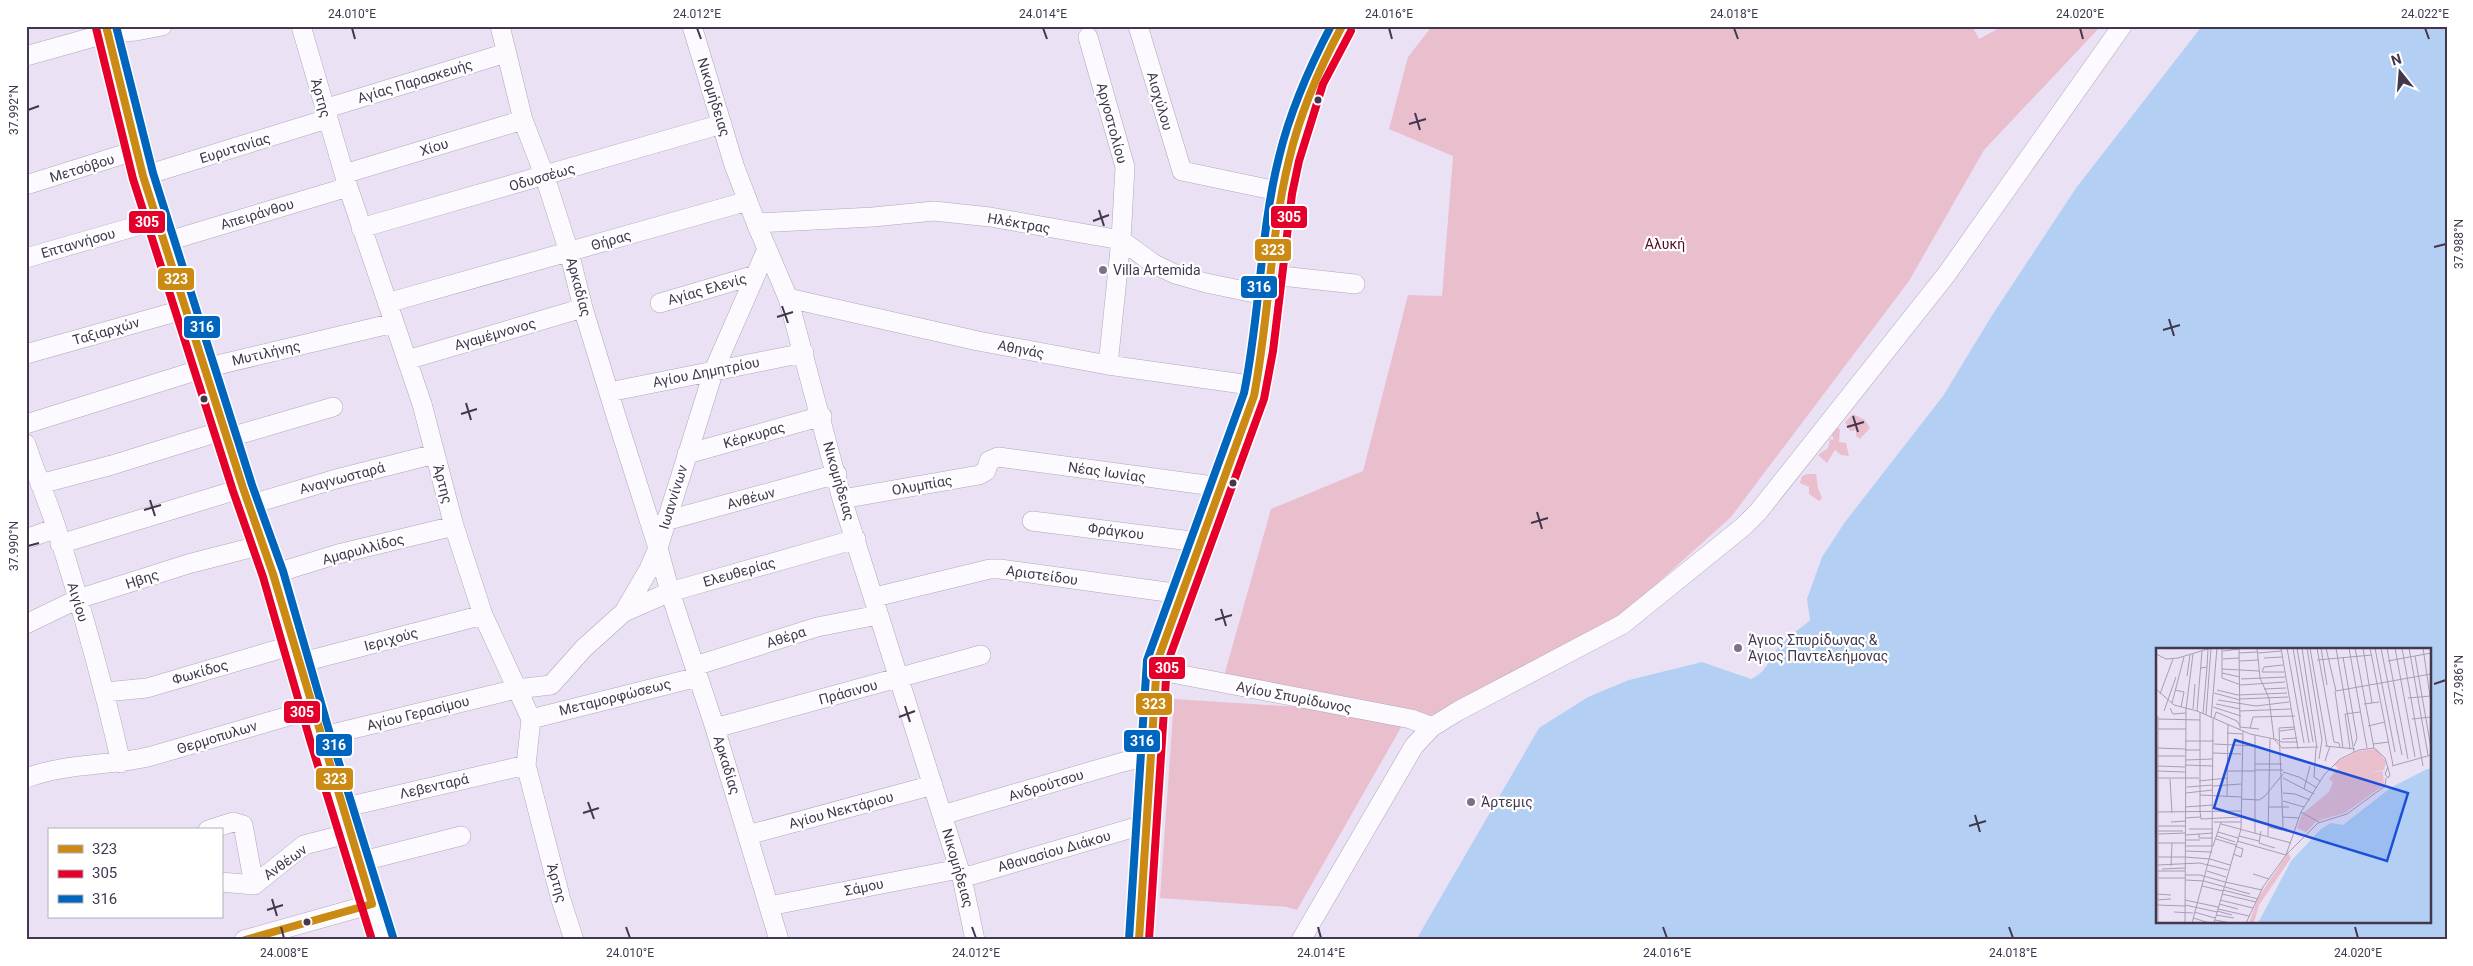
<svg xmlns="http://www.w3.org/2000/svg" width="2473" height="966" viewBox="0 0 2473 966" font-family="Roboto,sans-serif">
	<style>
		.green { fill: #e9bfce }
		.water { fill: #b3d0f4; fill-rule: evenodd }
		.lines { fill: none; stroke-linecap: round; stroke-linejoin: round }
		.minor-casing { stroke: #b0a6b8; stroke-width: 20 }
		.major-casing { stroke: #c7c1cd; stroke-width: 25 }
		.minor { stroke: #fcfafe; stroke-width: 19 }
		.major { stroke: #e5e7e1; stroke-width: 24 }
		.bus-1-casing { stroke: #fff; stroke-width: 11 }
		.bus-2-casing { stroke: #fff; stroke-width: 11 }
		.bus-3-casing { stroke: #fff; stroke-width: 11 }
		.bus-1 { stroke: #ca8a14; stroke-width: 8 }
		.bus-2 { stroke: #e4002b; stroke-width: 8 }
		.bus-3 { stroke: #0065bd; stroke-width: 8 }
		.ticks { fill: none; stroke: #43374e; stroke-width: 2 }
		.bus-dot { fill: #43374e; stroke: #fff; stroke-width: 2 }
		.poi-dot { fill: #7e7288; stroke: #fff; stroke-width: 2 }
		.labels { text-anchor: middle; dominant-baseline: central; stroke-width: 4.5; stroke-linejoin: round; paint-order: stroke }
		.street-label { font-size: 14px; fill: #43374e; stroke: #fff }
		.park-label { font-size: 14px; fill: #530c22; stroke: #fff }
		.poi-label { font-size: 14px; fill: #43374e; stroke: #fff; text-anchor: start }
		.inset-road { fill: none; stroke: #a89db2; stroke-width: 1 }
		.view { fill: #1d4ed8; fill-opacity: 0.15; stroke: #1d4ed8; stroke-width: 2.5 }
		.inset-edge { fill: none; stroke: #43374e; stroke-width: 2.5 }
		.line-badge { stroke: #fff; stroke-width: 2 }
		.badge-label { font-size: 14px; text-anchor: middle; font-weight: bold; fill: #fff }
		.neatline { fill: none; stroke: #43374e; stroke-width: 2 }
		.ticks-label { font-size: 12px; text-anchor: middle; fill: #43374e }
	</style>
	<rect width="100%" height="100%" fill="#ebe1f5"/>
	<!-- green -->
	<path class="green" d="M 1432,26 L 1972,26 L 1979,39 L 2003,26 L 2101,26 L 1984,150 L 1909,281 L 1731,517 L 1632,606 L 1616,617 L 1438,715 L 1431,717 L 1224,676 L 1271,509 L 1363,471 L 1408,295 L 1442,296 L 1453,156 L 1389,129 L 1408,57 Z
		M 1853,414 L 1865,420 L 1870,428 L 1860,439 L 1856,436 L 1856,430 L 1850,431 L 1845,422 Z
		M 1836,427 L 1840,429 L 1839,442 L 1846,443 L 1849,456 L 1841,455 L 1835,450 L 1827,463 L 1818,455 L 1828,448 L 1830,439 L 1833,440 L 1833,437 L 1830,433 Z
		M 1808,474 L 1816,474 L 1818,488 L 1822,498 L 1819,501 L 1809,494 L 1809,487 L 1800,483 L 1802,476 Z
		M 1174,699 L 1300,707 L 1403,724 L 1297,910 L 1287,907 L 1160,898 Z"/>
	<!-- water -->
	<path class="water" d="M 2202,26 L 2447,26 L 2447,940 L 1416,940 L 1539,728 L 1588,697 L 1629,680 L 1702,662 L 1751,679 C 1767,673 1771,655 1782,643 C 1790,634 1802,628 1810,620 L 1807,599 L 1822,557 L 1845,522 L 1943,396 L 1991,317 L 2076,188 ZM 2157,650 L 2429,650 L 2429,922 L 2157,922 Z"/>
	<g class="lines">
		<defs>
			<path id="minor" d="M 106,26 L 143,176 L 243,488 L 273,574 L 320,737 L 383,940
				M 301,26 L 348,187 L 422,404 L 454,526 L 483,615 L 531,719 L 526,765 L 561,900 L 574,940
				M 500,26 L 523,120 L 545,177 L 569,252 L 583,308 L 616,416 L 658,548 L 670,592 L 715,728 L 779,940
				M 692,26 L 734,165 L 756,223 L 788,298 L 842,499 L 962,878 L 975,940
				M 1138,26 L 1182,171 L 1282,192
				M 1088,37 L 1125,167 L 1121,240 L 1108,365
				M 26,56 L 108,33 L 136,31 L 162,26
				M 324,109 L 506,53
				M 344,174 L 523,120
				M 143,176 L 327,119
				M 26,185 L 137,150
				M 756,223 L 873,217 L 934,211 L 990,217 L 1121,240 L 1154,264 L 1175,274 L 1206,283 L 1269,296
				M 361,228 L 722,124
				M 165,242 L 348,187
				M 26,258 L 158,220
				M 1272,275 L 1355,284
				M 788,298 L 978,341 L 1108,365 L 1257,386
				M 387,303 L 748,201
				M 660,303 L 755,275
				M 26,354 L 186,309
				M 407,360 L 583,308
				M 609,392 L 804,353
				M 26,424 L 205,368 L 394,323
				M 227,438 L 333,407
				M 26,444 C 35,472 47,499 56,527 C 81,605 103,683 121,763
				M 687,454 L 822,416
				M 40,484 L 112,465 L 225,430
				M 842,499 L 979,475 L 986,471 L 989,461 L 998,457 L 1221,487
				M 249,505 L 336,479 L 435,454
				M 665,521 L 837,474
				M 1032,521 L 1199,542
				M 26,539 L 56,528
				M 60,544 L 243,488
				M 273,574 L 338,554 L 454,526
				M 875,597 L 990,569 L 1000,569 L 1181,594
				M 624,612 L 670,592 L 856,539
				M 26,624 L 78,599 L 188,564 L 262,545
				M 299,663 L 483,615
				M 695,666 L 817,627 L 878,615
				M 1156,670 L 1411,719 L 1432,727
				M 105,692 L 147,688 L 293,645
				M 531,719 L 698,677
				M 715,728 L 981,655
				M 320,737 L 516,689 L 551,685 L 584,648 L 624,612 L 649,569 L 658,548 L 714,370 L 767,249
				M 26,778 C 66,763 107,766 148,757 L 313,709
				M 342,808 L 526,765
				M 942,815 L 1123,762 L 1150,756
				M 208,830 L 233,822 L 243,825 L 254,885
				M 748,835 L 933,785
				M 359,862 L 461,836
				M 962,878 L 1146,824
				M 221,882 L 254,885 L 304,845 L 350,833
				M 769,906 L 959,869
				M 244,940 L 372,904
				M 1301,940 L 1414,746 L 1432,727 L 1458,711 L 1623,624 L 1744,526 L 1758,512 L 1946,275 L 2122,26"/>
			<path id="major" d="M 1139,940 L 1157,662 L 1199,542 L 1254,396 L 1263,350 L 1282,192 L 1289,158 L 1314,80 L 1342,26"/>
		</defs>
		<!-- minor casing -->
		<use href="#minor" class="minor-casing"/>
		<!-- major casing -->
		<use href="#major" class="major-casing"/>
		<!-- minor -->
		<use href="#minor" class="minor"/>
		<!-- major -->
		<use href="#major" class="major"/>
		<defs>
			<path id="bus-1" d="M 106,26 L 143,176 L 243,488 L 273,574 L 372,904 L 245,940
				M 1139,940 L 1157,662 L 1254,396 C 1269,318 1270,237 1289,160 C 1300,112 1319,69 1342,26"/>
			<path id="bus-2" d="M 96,28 L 133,179 L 233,491 L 263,577 L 310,740 L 372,940
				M 1149,940 L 1167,664 L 1264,399 L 1273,351 L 1292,194 L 1299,161 L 1323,84 L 1351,31"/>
			<path id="bus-3" d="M 116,26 L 153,173 L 252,485 L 283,571 L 330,734 L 393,937
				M 1129,939 L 1147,660 L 1244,393 C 1260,316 1260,232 1279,157 C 1290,111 1309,68 1331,26"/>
		</defs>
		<!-- bus-1 casing -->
		<use href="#bus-1" class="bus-1-casing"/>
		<!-- bus-2 casing -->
		<use href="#bus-2" class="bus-2-casing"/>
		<!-- bus-3 casing -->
		<use href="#bus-3" class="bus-3-casing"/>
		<!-- bus-1 -->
		<use href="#bus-1" class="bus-1"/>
		<!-- bus-2 -->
		<use href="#bus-2" class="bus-2"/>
		<!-- bus-3 -->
		<use href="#bus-3" class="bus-3"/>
	</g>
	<!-- ticks -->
	<path class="ticks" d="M 352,28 L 355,39M 697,28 L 701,39M 1043,28 L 1047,39M 1389,28 L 1392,39M 1734,28 L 1738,39M 2080,28 L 2083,39M 2425,28 L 2429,39M 28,110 L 39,106M 1415,113 L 1420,130M 1409,124 L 1426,119M 1099,210 L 1104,226M 1093,221 L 1109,215M 2434,247 L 2446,244M 782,306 L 788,323M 777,317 L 793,312M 2169,319 L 2174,336M 2163,330 L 2180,325M 466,403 L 471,420M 461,414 L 477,409M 1853,416 L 1858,432M 1847,427 L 1864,422M 150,500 L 155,516M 144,510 L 161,505M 1537,512 L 1542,529M 1531,523 L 1548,518M 28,546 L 39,543M 1221,609 L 1226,626M 1215,620 L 1232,615M 2434,684 L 2446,680M 905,706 L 910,722M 899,717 L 915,711M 588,802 L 594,819M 583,813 L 599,808M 1975,815 L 1980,832M 1969,826 L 1986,821M 272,899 L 277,916M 267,910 L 283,905M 281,927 L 284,938M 626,927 L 630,938M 972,927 L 976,938M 1318,927 L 1321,938M 1663,927 L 1667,938M 2009,927 L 2013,938M 2355,927 L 2358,938"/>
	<!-- markers -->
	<g class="bus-dot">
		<circle cx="1318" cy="100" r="4.5"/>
		<circle cx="204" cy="399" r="4.5"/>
		<circle cx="1233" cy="483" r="4.5"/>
		<circle cx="307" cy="922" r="4.5"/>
	</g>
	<g class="poi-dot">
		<circle cx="1103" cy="270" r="5"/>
		<circle cx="1738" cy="648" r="5"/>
		<circle cx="1471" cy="802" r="5"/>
	</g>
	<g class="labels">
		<!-- street labels -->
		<g class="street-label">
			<text transform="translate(415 81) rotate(-17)">Αγίας Παρασκευής</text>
			<text transform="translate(714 97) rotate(73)">Νικομήδειας</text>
			<text transform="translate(321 98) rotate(74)">Άρτης</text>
			<text transform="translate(1160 101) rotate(74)">Αισχύλου</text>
			<text transform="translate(1112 123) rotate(75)">Αργοστολίου</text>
			<text transform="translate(434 147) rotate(-17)">Χίου</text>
			<text transform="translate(235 148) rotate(-17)">Ευρυτανίας</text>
			<text transform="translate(82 168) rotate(-17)">Μετσόβου</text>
			<text transform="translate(542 177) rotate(-16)">Οδυσσέως</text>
			<text transform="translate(257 214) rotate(-17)">Απειράνθου</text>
			<text transform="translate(1019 223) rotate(10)">Ηλέκτρας</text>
			<text transform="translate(611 240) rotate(-16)">Θήρας</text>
			<text transform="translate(78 243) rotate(-16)">Επταννήσου</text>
			<text transform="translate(579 287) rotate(75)">Αρκαδίας</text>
			<text transform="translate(707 289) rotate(-16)">Αγίας Ελενίς</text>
			<text transform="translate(106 331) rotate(-16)">Ταξιαρχών</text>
			<text transform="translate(495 334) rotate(-16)">Αγαμέμνονος</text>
			<text transform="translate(1021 349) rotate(11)">Αθηνάς</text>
			<text transform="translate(266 353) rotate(-13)">Μυτιλήνης</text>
			<text transform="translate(706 372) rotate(-11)">Αγίου Δημητρίου</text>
			<text transform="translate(754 435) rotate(-16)">Κέρκυρας</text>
			<text transform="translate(1107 472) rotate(8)">Νέας Ιωνίας</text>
			<text transform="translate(342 478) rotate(-15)">Αναγνωσταρά</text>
			<text transform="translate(839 481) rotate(74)">Νικομήδειας</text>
			<text transform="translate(443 484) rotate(75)">Άρτης</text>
			<text transform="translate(922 485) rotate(-10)">Ολυμπίας</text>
			<text transform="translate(673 497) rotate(-73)">Ιωαννίνων</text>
			<text transform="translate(751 498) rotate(-15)">Ανθέων</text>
			<text transform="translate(1116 531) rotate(7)">Φράγκου</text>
			<text transform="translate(363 549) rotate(-15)">Αμαρυλλίδος</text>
			<text transform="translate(739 572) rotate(-16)">Ελευθερίας</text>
			<text transform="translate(1042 575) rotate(8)">Αριστείδου</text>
			<text transform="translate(142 579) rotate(-18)">Ηβης</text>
			<text transform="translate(78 602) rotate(73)">Αιγίου</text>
			<text transform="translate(786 637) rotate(-18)">Αθέρα</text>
			<text transform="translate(391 639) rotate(-15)">Ιεριχούς</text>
			<text transform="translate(200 672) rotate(-16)">Φωκίδος</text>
			<text transform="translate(848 692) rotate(-15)">Πράσινου</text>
			<text transform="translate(615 697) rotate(-14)">Μεταμορφώσεως</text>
			<text transform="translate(1294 697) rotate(11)">Αγίου Σπυρίδωνος</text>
			<text transform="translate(418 713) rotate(-14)">Αγίου Γερασίμου</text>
			<text transform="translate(217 737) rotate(-17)">Θερμοπυλων</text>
			<text transform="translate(727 765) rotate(73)">Αρκαδίας</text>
			<text transform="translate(1046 785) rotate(-17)">Ανδρούτσου</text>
			<text transform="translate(434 786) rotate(-13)">Λεβενταρά</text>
			<text transform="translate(841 810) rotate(-15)">Αγίου Νεκτάριου</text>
			<text transform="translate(1054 851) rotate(-16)">Αθανασίου Διάκου</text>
			<text transform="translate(285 862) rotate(-36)">Ανθέων</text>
			<text transform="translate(958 868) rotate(74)">Νικομήδειας</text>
			<text transform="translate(557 883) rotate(74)">Άρτης</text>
			<text transform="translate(864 887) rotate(-11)">Σάμου</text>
		</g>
		<!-- park labels -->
		<g class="park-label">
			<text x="1665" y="244">Αλυκή</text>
		</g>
		<!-- poi labels -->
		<g class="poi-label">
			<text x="1113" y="270">Villa Artemida</text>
			<text x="1748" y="640">Άγιος Σπυρίδωνας &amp;<tspan x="1748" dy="16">Άγιος Παντελεήμονας</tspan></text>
			<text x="1481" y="802">Άρτεμις</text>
		</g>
	</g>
	<!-- overview -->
	<g transform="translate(2156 648)">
		<rect width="275" height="275" fill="#ebe1f5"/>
		<path d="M 221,101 L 230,114 L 228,122 L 214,124 L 227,123 L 228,137 L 189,165 L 161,173 L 150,184 L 141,180 L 146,166 L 173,144 L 177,134 L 173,131 L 182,120 L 178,117 L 180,114 L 203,103 ZM 132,205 L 135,210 L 103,257 L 98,275 L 93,275 L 102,250 Z" fill="#e9bfce"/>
		<path d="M 271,121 L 275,121 L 275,275 L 102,275 L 135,213 L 165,181 L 175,175 L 187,177 L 236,139 Z" fill="#b3d0f4"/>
		<path class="inset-road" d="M 66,0 L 66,30 L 85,37 L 129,34M 83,0 L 84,81M 101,0 L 104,30 L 113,50 L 118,91M 125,0 L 142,101M 131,0 L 148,95M 137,0 L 153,95M 141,0 L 157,94M 146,0 L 161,100M 151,0 L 166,92 L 163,111M 154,0 L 171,98M 161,0 L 178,94 L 183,95 L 184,99M 165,0 L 171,37M 170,0 L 180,43 L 275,26M 180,0 L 198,104M 193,0 L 211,100M 207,0 L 216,55M 214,0 L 237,117M 219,0 L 239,104M 225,0 L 246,107M 231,0 L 252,111M 239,0 L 259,109M 246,0 L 267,118M 253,0 L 272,107M 267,0 L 275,55M 67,3 L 83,1M 83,5 L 101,4M 102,5 L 125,3M 0,6 L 10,11 L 22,10 L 55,0M 259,8 L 275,100M 187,9 L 201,90 L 198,98M 108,10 L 126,9M 67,11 L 83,10M 161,12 L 216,7M 83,13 L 103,12M 232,13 L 275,5M 51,19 L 52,1M 45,20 L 51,19 L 47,66M 66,21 L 103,23M 106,24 L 108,19 L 127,17M 106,24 L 128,24M 66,25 L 84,29M 31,28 L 34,7M 85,31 L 129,29M 0,41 L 18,57 L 41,63 L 94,86 L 118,91M 108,41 L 130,40M 19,42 L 28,44 L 25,59M 61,42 L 82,47 L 131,45M 179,43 L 187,100M 58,45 L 84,52M 4,46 L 17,11M 252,50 L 275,48M 84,51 L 132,49M 62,52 L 100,58 L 133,54M 16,55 L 28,9M 60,56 L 84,61M 208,56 L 223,54M 57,59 L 85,68M 14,60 L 17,66 L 30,65M 37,61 L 39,36M 8,63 L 20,29M 41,63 L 46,3M 84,63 L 135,61M 44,64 L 44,164M 50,67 L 55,0M 55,70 L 61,0M 2,71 L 44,72M 58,71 L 60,64 L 81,73 L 84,78M 256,71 L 275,69M 212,78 L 229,74M 84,79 L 103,81M 94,80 L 97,69 L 139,68M 2,81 L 30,81M 124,83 L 139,81M 71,85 L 86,86M 118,91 L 126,100 L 162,99M 119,91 L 126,94 L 142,94M 126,91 L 141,90M 29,93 L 58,93M 58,96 L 99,98M 217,96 L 233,94M 169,98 L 199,101M 1,100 L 29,101M 160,100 L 158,129 L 164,133M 194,100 L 189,66 L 204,64M 218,100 L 229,110 L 234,127 L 232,130 L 229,126 L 232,119M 29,102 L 44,102M 57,105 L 85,106M 1,108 L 29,108M 29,112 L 57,111M 169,113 L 174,98M 99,116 L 126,116M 29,117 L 57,118M 1,118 L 29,119M 236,118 L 275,107M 99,122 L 127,122M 1,123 L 29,124M 71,123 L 99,123M 127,124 L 143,129 L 161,140M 0,130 L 43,130M 127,130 L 158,146M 14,131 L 16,165M 43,133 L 71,130M 57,138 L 85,136M 31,139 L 57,137M 148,141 L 154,118M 30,145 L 57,142M 127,145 L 139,146 L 154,152M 44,147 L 85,149M 71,148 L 72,76M 85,151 L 103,152 L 109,148 L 127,126M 127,153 L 148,159M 29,159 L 57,157M 113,159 L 133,159M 0,164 L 85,163M 44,164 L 45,171 L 85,169M 145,164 L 163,174M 127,169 L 143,170M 29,170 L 44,169M 15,174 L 30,173M 58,174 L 85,174M 65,176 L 135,195M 2,178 L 30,178M 113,179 L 126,182 L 127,178 L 123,80 L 139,79M 33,181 L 57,181M 2,183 L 27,183M 105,183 L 103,195 L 119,200M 62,184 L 82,190M 99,185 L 99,87M 2,186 L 30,185M 43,186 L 43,190 L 57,190M 30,187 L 57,185M 61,188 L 79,194M 83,188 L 103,193M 112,188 L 114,91M 60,191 L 80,197M 29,192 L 44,192M 81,193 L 130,207 L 162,175 L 191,166 L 229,138 L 230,130M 2,195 L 29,195M 29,198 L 57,198 L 65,174M 29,203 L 56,204M 77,206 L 85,209 L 87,201 L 79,198M 2,209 L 29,209M 29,209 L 54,211M 54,211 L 74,217M 1,217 L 44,215 L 72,222M 15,218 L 16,195M 6,221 L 29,220M 1,223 L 29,223M 51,223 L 70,229M 97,226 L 113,231M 29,227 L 44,227 L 69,234M 2,230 L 29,230M 29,232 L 48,233M 48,233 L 94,246M 69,234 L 106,242M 46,238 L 67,243M 67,242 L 102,251M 0,246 L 15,247M 66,246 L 100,254M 0,252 L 15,251M 29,252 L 62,259M 64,252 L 97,260M 63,256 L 82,261M 0,257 L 29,258M 29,257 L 61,264M 62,261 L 93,268M 61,263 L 76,267M 18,264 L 37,265M 38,264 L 59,270M 60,267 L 78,270M 37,270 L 54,275M 59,272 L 75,275M 2,275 L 2,68M 29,275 L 30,61 L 37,6M 36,275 L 56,200 L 57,71M 58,275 L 85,181 L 87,83M 90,275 L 107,239 L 130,207 L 145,164 L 168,127 L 184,111 L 203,102 L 218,100 L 199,0"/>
		<path class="view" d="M 79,92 L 252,145 L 231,213 L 58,160 Z"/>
		<rect width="275" height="275" class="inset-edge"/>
	</g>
	<g class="line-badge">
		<rect x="1270" y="205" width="38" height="24" rx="5" fill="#e4002b"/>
		<rect x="128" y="210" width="38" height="24" rx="5" fill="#e4002b"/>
		<rect x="1254" y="238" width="38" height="24" rx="5" fill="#ca8a14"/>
		<rect x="157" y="267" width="38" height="24" rx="5" fill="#ca8a14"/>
		<rect x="1240" y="275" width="38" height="24" rx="5" fill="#0065bd"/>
		<rect x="183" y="315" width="38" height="24" rx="5" fill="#0065bd"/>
		<rect x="1148" y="656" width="38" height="24" rx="5" fill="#e4002b"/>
		<rect x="1135" y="692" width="38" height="24" rx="5" fill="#ca8a14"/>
		<rect x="283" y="700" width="38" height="24" rx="5" fill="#e4002b"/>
		<rect x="1123" y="729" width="38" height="24" rx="5" fill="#0065bd"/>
		<rect x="315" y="733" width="38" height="24" rx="5" fill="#0065bd"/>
		<rect x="315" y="767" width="39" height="24" rx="5" fill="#ca8a14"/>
	</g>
	<g class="badge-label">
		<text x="1289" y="222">305</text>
		<text x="147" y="227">305</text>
		<text x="1273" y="255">323</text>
		<text x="176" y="284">323</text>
		<text x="1259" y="292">316</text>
		<text x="202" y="332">316</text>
		<text x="1167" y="673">305</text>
		<text x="1154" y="709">323</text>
		<text x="302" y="717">305</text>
		<text x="1142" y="746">316</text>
		<text x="334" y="750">316</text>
		<text x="335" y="784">323</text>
	</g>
	<!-- border -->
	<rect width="2473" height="966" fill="none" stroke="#ffffff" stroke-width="55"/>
	<!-- legend -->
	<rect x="48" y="828" width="175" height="90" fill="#ffffff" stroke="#b4afb8"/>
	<rect x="58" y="845" width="25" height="8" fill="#ca8a14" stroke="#b4afb8"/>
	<text x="92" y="854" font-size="15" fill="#43374e">323</text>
	<rect x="58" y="870" width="25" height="8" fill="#e4002b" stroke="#b4afb8"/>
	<text x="92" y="878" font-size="15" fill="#43374e">305</text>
	<rect x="58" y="895" width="25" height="8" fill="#0065bd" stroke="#b4afb8"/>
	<text x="92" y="904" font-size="15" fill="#43374e">316</text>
	<!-- north arrow -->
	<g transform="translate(2400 72) rotate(343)" stroke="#ffffff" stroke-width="4" paint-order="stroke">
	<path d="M0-4L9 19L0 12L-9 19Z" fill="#43374e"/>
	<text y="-8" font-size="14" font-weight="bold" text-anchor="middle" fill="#43374e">N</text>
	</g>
	<rect x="28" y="28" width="2418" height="910" class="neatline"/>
	<g class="ticks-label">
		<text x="352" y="18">24.010°E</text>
		<text x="697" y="18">24.012°E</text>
		<text x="1043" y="18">24.014°E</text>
		<text x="1389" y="18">24.016°E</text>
		<text x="1734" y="18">24.018°E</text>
		<text x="2080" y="18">24.020°E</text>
		<text x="2425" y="18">24.022°E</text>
		<text transform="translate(14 110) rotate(-90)" y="4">37.992°N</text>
		<text transform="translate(2459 244) rotate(-90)" y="4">37.988°N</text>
		<text transform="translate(14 546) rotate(-90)" y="4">37.990°N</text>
		<text transform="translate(2459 680) rotate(-90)" y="4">37.986°N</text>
		<text x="284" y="957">24.008°E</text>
		<text x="630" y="957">24.010°E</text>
		<text x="976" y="957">24.012°E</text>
		<text x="1321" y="957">24.014°E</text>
		<text x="1667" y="957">24.016°E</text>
		<text x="2013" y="957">24.018°E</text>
		<text x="2358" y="957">24.020°E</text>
	</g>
</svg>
